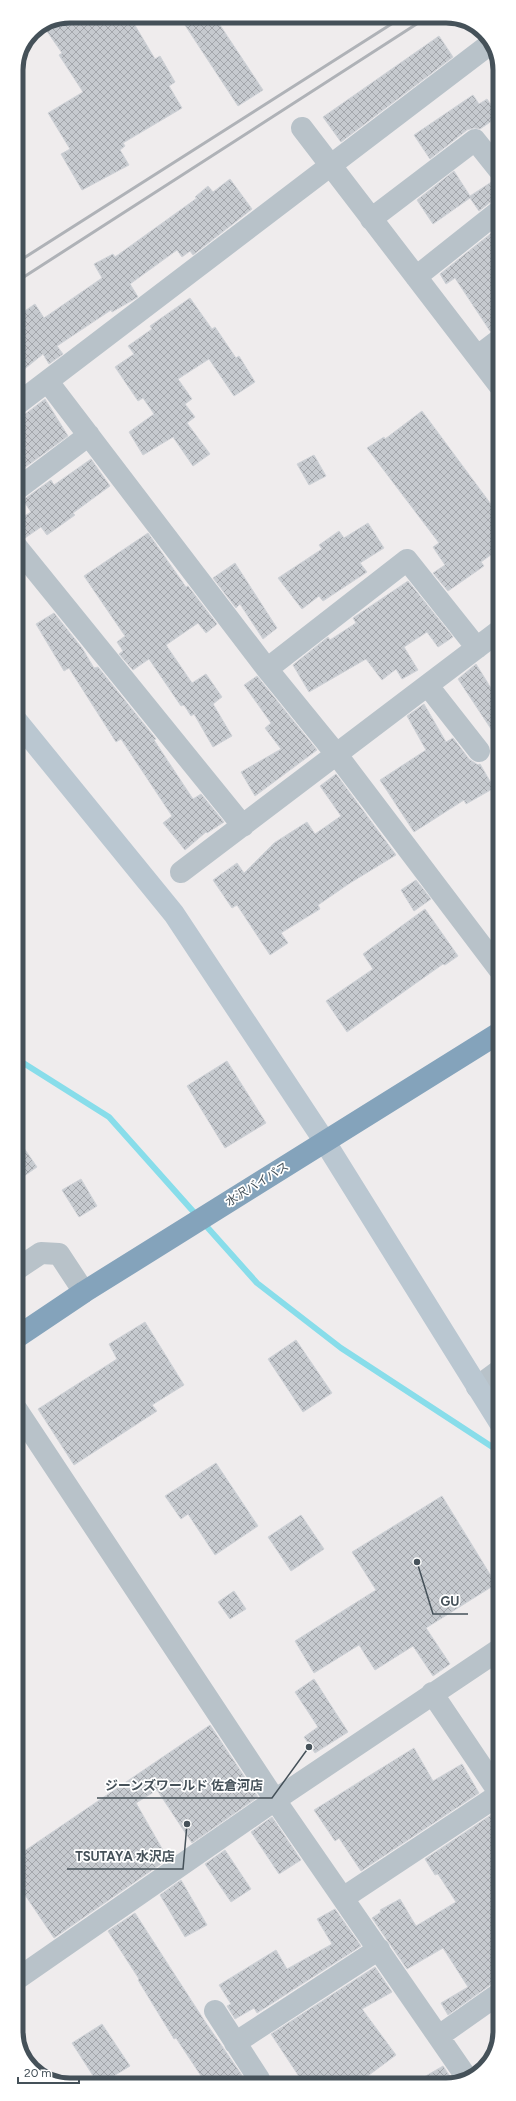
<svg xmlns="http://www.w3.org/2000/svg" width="516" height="2101" viewBox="0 0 516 2101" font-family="Figtree,'Noto Sans JP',sans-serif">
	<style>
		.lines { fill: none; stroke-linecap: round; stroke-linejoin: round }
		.stream { stroke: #88ddea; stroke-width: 6 }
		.building { fill: url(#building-cross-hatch); stroke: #d0d3d8 }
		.street { stroke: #b8c2c9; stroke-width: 22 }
		.secondary { stroke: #bac7d1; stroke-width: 22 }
		.highway { stroke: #84a3bb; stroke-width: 22 }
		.rail { stroke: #afb2b7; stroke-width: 3 }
		.labels { text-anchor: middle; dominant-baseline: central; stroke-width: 3.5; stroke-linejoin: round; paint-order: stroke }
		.street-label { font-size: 12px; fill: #455159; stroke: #fff }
		.rim { fill: none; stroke: #455159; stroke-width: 5 }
		.leader { fill: none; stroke: #455159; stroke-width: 1.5 }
		.callout-dot { fill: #455159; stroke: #fff; stroke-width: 1.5 }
		.callout-label { font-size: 13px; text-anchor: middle; font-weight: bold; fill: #455159; stroke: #fff; stroke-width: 3.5; stroke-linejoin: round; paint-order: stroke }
	</style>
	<defs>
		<pattern id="building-cross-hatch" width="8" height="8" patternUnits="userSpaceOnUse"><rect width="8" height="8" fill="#c6cacf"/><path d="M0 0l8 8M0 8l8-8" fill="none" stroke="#a3a6ab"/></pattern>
	</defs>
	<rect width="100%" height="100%" fill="#efeced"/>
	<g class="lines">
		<!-- stream -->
		<path class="stream" d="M 17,1059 L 109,1117 L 257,1283 L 341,1348 L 500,1452"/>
	</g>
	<!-- building -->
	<path class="building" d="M 70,16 L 133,16 L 133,22 L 155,59 L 160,56 L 175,82 L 169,86 L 182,108 L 123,143 L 125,146 L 120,150 L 129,165 L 82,190 L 61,154 L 70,149 L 48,113 L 83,92 L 59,55 L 62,53 L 44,27 Z
		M 179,16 L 214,16 L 263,90 L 238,106 Z
		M 439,36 L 453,57 L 341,142 L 323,117 Z
		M 473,95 L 479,104 L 487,99 L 499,116 L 480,129 L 474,128 L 467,130 L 430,159 L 414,135 Z
		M 454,171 L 470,196 L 493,181 L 499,182 L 499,199 L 492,201 L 479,211 L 470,198 L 433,224 L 417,200 Z
		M 230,179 L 252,209 L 193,255 L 190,251 L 182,257 L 177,250 L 130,284 L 138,297 L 112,312 L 111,310 L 57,346 L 63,354 L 49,364 L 43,354 L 16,376 L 16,317 L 35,304 L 44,318 L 102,278 L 94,264 L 113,254 L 115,257 L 197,198 L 195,197 L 208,186 L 213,192 Z
		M 499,227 L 499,328 L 490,331 L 455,278 L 446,284 L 440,274 Z
		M 190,298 L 212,329 L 215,327 L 236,358 L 239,356 L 255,382 L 234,396 L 209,359 L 178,379 L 192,399 L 185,404 L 195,417 L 187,423 L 210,454 L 193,466 L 173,437 L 143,455 L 129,432 L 154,414 L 143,398 L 138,401 L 115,367 L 134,354 L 128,346 L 152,329 L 150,326 Z
		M 45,399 L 68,436 L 16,474 L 16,417 L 24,415 Z
		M 422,411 L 499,515 L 499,549 L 481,562 L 484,566 L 448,591 L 433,573 L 445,565 L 433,547 L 439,543 L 367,448 L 384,437 L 385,439 Z
		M 314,455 L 326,476 L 309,485 L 297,464 Z
		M 91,459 L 110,486 L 73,513 L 75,515 L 47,535 L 41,527 L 25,538 L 22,535 L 16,527 L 16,521 L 31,512 L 23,500 L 51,480 L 54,485 Z
		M 368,523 L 384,548 L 360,563 L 367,572 L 323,601 L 319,596 L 302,609 L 278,578 L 322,549 L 319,545 L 339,531 L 344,538 Z
		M 148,533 L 186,587 L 188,586 L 217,624 L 206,633 L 198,623 L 166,645 L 192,683 L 206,674 L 222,697 L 213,704 L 232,736 L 213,747 L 194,714 L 191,716 L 184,705 L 181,706 L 149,659 L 133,670 L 119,654 L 123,651 L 117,642 L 125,636 L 84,576 Z
		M 235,563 L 277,628 L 263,639 L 240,604 L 236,608 L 213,578 Z
		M 408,581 L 453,637 L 438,647 L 427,632 L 404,647 L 418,670 L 402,679 L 396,669 L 382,680 L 366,659 L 309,692 L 293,665 L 328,637 L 330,640 L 356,623 L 353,618 Z
		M 54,613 L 82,648 L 94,668 L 98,667 L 156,739 L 154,740 L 193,799 L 201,794 L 224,822 L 207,833 L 206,832 L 185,850 L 163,823 L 172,816 L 121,739 L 116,742 L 69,668 L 64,671 L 36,624 Z
		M 476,664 L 499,701 L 499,741 L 458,679 Z
		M 257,676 L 317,750 L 255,796 L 241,772 L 281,749 L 265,728 L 271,723 L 244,685 Z
		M 424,704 L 446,742 L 453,738 L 469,759 L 478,765 L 480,764 L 494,788 L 466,804 L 464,800 L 414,832 L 380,780 L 426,750 L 407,716 Z
		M 336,774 L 396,855 L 350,883 L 318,905 L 320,909 L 281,933 L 288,943 L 270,955 L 237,905 L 232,908 L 213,880 L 237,863 L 244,873 L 274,843 L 307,822 L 315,834 L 341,816 L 320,786 Z
		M 416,880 L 431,899 L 414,911 L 401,890 Z
		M 425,909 L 458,956 L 445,965 L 443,964 L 347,1032 L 326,1001 L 373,969 L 363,954 Z
		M 227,1061 L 266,1123 L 225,1148 L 187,1086 Z
		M 17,1138 L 37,1167 L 17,1181 Z
		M 81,1179 L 97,1206 L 79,1217 L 62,1190 Z
		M 145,1322 L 184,1385 L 152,1405 L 157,1411 L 74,1465 L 38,1409 L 117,1359 L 109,1344 Z
		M 296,1340 L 332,1393 L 303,1412 L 268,1359 Z
		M 216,1463 L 258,1526 L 215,1555 L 188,1514 L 181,1519 L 165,1496 Z
		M 442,1496 L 496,1584 L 426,1628 L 450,1664 L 433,1676 L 413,1646 L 375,1670 L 359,1645 L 314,1673 L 295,1641 L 376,1590 L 352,1552 Z
		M 301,1515 L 324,1549 L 291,1571 L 268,1537 Z
		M 234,1591 L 246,1609 L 230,1619 L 218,1602 Z
		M 314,1679 L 348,1732 L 315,1753 L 304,1737 L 318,1727 L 295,1692 Z
		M 210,1725 L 258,1797 L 192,1843 L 157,1790 L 136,1803 L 168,1859 L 54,1938 L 17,1883 L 17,1856 Z
		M 414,1748 L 433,1781 L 462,1764 L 479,1793 L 361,1871 L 339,1838 L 335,1841 L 314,1810 Z
		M 500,1809 L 500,1981 L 493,1983 L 448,2015 L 441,2003 L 468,1987 L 443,1948 L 407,1969 L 372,1918 L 381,1912 L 380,1910 L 400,1899 L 416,1926 L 456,1902 L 438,1874 L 435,1875 L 425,1859 Z
		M 272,1817 L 301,1860 L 279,1874 L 251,1832 Z
		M 225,1850 L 251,1889 L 231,1902 L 205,1864 Z
		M 181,1880 L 207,1925 L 185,1937 L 160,1895 Z
		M 335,1909 L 361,1946 L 257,2013 L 254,2008 L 235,2019 L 227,2006 L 231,2004 L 219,1985 L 276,1950 L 287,1969 L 332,1944 L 317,1919 Z
		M 135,1913 L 204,2020 L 248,2084 L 207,2085 L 176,2038 L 174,2039 L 138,1980 L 139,1979 L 108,1931 Z
		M 375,1967 L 392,1992 L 362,2009 L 396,2055 L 365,2078 L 368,2084 L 304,2084 L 271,2034 Z
		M 102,2024 L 130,2066 L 99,2085 L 72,2043 Z
		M 443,2066 L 455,2084 L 412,2084 Z"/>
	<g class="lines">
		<!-- street -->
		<path class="street" d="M 302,128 L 499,385
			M 371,219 L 475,140 L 499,170
			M 416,277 L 499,211
			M 478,356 L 499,340
			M 48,382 L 267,669
			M 16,405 L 490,44
			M 16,490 L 89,435
			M 16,546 L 243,826
			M 477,648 L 407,560 L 267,669 L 337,755 L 499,969
			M 428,686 L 479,751
			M 181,872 L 499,631
			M 17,1269 L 41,1253 L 59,1254 L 84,1292
			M 477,1387 L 500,1370
			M 17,1410 L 275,1800 L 467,2078
			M 432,1693 L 500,1794
			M 343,1898 L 500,1794
			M 17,1979 L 275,1800 L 500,1649
			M 215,2011 L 259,2079
			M 439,2036 L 500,1993
			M 235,2043 L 379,1949"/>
		<!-- secondary -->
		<path class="secondary" d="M 16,720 L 174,914 L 325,1142 L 500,1423"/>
		<!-- highway -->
		<path class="highway" d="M 17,1337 L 84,1292 L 499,1033"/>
		<!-- rail -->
		<path class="rail" d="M 16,263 L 404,16
			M 16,282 L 429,16"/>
	</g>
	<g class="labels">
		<!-- street labels -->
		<g class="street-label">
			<text transform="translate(257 1184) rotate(-32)">水沢バイパス</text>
		</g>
	</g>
	<!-- crop -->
	<path d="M0 0H516V2101H0ZM70 23H446A47 47 0 0 1 493 70V2031A47 47 0 0 1 446 2078H70A47 47 0 0 1 23 2031V70A47 47 0 0 1 70 23Z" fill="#fff" fill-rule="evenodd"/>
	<path class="rim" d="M70 23H446A47 47 0 0 1 493 70V2031A47 47 0 0 1 446 2078H70A47 47 0 0 1 23 2031V70A47 47 0 0 1 70 23Z"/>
	<!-- callouts -->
	<path class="leader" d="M417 1562L433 1614H468M309 1747L272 1798H97M187 1824L183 1869H67"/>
	<g class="callout-dot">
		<circle cx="417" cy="1562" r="4"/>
		<circle cx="309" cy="1747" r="4"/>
		<circle cx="187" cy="1824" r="4"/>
	</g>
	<g class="callout-label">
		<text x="450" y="1606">GU</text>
		<text x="184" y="1790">ジーンズワールド 佐倉河店</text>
		<text x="125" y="1861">TSUTAYA 水沢店</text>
	</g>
	<!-- scale -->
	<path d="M18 2077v6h61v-6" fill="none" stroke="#455159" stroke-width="2"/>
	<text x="24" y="2077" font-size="12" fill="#455159" stroke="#ffffff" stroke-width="3" paint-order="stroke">20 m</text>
</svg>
